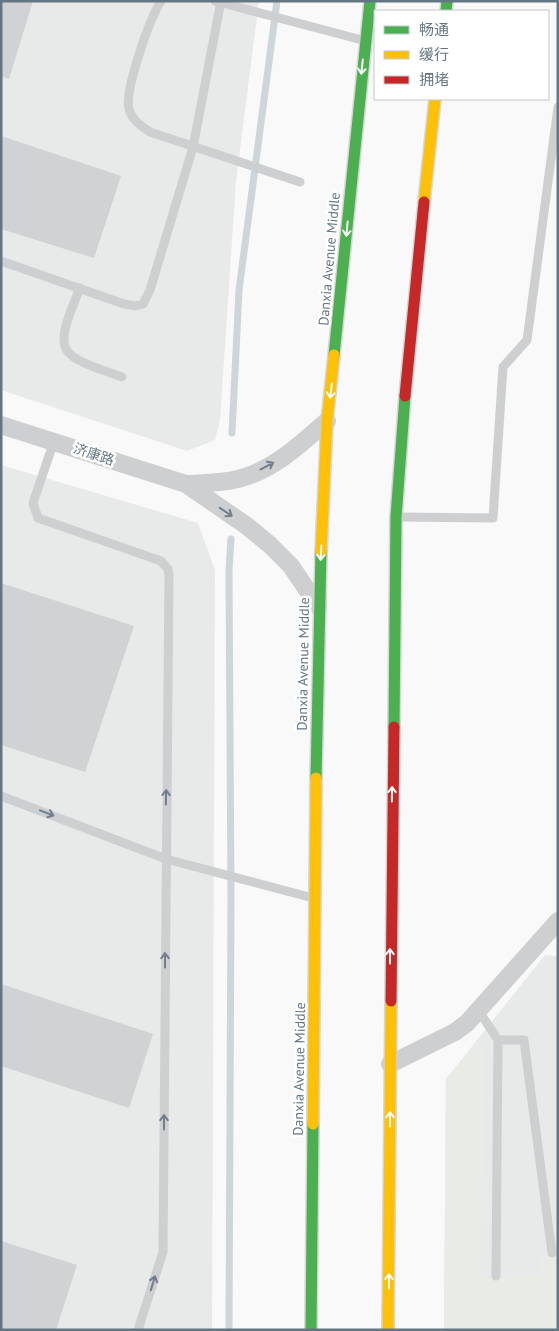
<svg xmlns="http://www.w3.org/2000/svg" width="559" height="1331" viewBox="0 0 559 1331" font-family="'PT Sans','Noto Sans SC',sans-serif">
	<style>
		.built { fill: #e8e9e9 }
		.green { fill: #e8ebe6 }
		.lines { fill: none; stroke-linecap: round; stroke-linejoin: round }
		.stream { stroke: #ced6d9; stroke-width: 7 }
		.building { fill: #d0d2d3 }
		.fast-casing { stroke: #d5d6d7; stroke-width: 14 }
		.slow-casing { stroke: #d5d6d7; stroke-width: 14 }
		.jam-casing { stroke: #d5d6d7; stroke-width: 14 }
		.lane { stroke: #cecfd0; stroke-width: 9 }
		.street { stroke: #cecfd0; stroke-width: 18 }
		.fast { stroke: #4caf50; stroke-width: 11 }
		.slow { stroke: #ffc107; stroke-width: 11 }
		.jam { stroke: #c62828; stroke-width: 11 }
		.oneway { stroke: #f6fbf6 }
		.oneway2 { stroke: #707f8b }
		.labels { text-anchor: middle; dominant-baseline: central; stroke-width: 5; stroke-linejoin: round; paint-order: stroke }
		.street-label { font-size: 14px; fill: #657683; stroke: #fff }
	</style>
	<rect width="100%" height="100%" fill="#f9f9f9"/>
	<!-- built -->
	<path class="built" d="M 1,1 L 259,1 L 236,181 L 220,420 L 215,440 L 187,451 L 1,390 Z
		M 1,465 L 198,523 L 215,570 L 212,1330 L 1,1330 Z
		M 545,955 L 558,956 L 558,1330 L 444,1330 L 446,1079 Z"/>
	<!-- green -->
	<path class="green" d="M 476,1042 L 485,1049 L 481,1277 L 540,1277 L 541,1254 L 558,1253 L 558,1330 L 444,1330 L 446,1079 Z"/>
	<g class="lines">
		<!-- stream -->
		<path class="stream" d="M 232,433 L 239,290 L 277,1
			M 229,1330 L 231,898 L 229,570 L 231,539"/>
	</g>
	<!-- building -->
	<path class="building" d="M 1,1 L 33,1 L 9,79 L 1,76 Z
		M 1,136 L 121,176 L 94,258 L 1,229 Z
		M 1,583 L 134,626 L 85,772 L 1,745 Z
		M 1,984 L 153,1034 L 129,1108 L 1,1066 Z
		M 1,1241 L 77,1265 L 56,1330 L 1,1330 Z"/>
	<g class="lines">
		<defs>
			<path id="fast" d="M 446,11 L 447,1
				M 334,355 L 370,1
				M 394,727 L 396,517 L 405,396
				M 316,778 L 321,552
				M 311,1330 L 313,1124"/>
			<path id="slow" d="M 424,202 L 435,99
				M 321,552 L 327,421 L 334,355
				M 313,1124 L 316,778
				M 388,1330 L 391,1001"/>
			<path id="jam" d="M 405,396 L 424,202
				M 391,1001 L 394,727"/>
		</defs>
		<!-- fast casing -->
		<use href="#fast" class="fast-casing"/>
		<!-- slow casing -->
		<use href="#slow" class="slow-casing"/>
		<!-- jam casing -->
		<use href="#jam" class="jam-casing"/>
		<!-- lane -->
		<path class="lane" d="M 161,1 C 150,18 124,91 129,109 C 132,120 141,126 150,132 L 300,182
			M 215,1 L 362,40
			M 1,261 L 124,304 L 135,306 L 143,304 L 150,290 L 193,147 L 221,1
			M 80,288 C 52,355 57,354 122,377
			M 54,441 L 33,503 L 38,518 L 161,561 L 168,569 L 169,575 L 163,1252 L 138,1330
			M 399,517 L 493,518 L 503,367 L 527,340 L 558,107
			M 1,796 L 166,859 L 313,898
			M 479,1011 L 498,1040 L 496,1276
			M 498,1040 L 524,1040 L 552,1253"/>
		<!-- street -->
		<path class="street" d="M 1,425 L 186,484 L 247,526 L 270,545 L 291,566 L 318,606
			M 186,484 C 206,483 228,483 248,476 C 279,465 303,442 327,421
			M 390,1064 L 455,1032 L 467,1023 L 558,921"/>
		<!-- fast -->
		<use href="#fast" class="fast"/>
		<!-- slow -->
		<use href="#slow" class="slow"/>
		<!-- jam -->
		<use href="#jam" class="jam"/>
	</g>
	<!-- one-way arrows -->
	<defs><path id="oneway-shaft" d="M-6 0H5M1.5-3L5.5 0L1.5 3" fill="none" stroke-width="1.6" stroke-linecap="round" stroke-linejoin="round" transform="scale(1.25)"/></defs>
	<g class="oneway">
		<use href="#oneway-shaft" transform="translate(362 67) rotate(96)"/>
		<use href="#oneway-shaft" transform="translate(347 229) rotate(95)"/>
		<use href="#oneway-shaft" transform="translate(331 391) rotate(97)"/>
		<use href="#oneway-shaft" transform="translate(321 553) rotate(93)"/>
		<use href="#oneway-shaft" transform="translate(392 794) rotate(-89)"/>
		<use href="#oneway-shaft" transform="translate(390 956) rotate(-90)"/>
		<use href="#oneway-shaft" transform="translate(390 1119) rotate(-90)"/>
		<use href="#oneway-shaft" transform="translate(389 1281) rotate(-90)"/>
	</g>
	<g class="oneway2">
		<use href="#oneway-shaft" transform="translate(267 466) rotate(-28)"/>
		<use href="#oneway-shaft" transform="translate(226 512) rotate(34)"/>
		<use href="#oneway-shaft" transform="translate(166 797) rotate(-89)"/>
		<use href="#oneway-shaft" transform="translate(47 813) rotate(21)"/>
		<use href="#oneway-shaft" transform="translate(165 960) rotate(-90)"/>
		<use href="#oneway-shaft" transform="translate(164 1122) rotate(-90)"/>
		<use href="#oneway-shaft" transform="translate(153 1283) rotate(-73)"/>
	</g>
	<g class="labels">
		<!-- street labels -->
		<g class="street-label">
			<text transform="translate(329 259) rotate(-85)">Danxia Avenue Middle</text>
			<text transform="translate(94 454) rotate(18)">济康路</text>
			<text transform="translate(303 664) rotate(-89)">Danxia Avenue Middle</text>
			<text transform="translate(299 1069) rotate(-89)">Danxia Avenue Middle</text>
		</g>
	</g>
	<!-- border -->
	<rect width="559" height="1331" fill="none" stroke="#657683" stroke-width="5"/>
	<!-- legend -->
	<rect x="374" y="10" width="175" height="90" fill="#ffffff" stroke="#c1c8cd"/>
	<rect x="384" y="26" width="25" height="8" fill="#4caf50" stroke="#c1c8cd"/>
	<text x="419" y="35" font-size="15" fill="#657683">畅通</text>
	<rect x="384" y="51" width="25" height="8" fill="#ffc107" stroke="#c1c8cd"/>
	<text x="419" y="60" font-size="15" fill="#657683">缓行</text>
	<rect x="384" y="76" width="25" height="8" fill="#c62828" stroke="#c1c8cd"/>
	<text x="419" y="85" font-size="15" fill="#657683">拥堵</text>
</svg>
